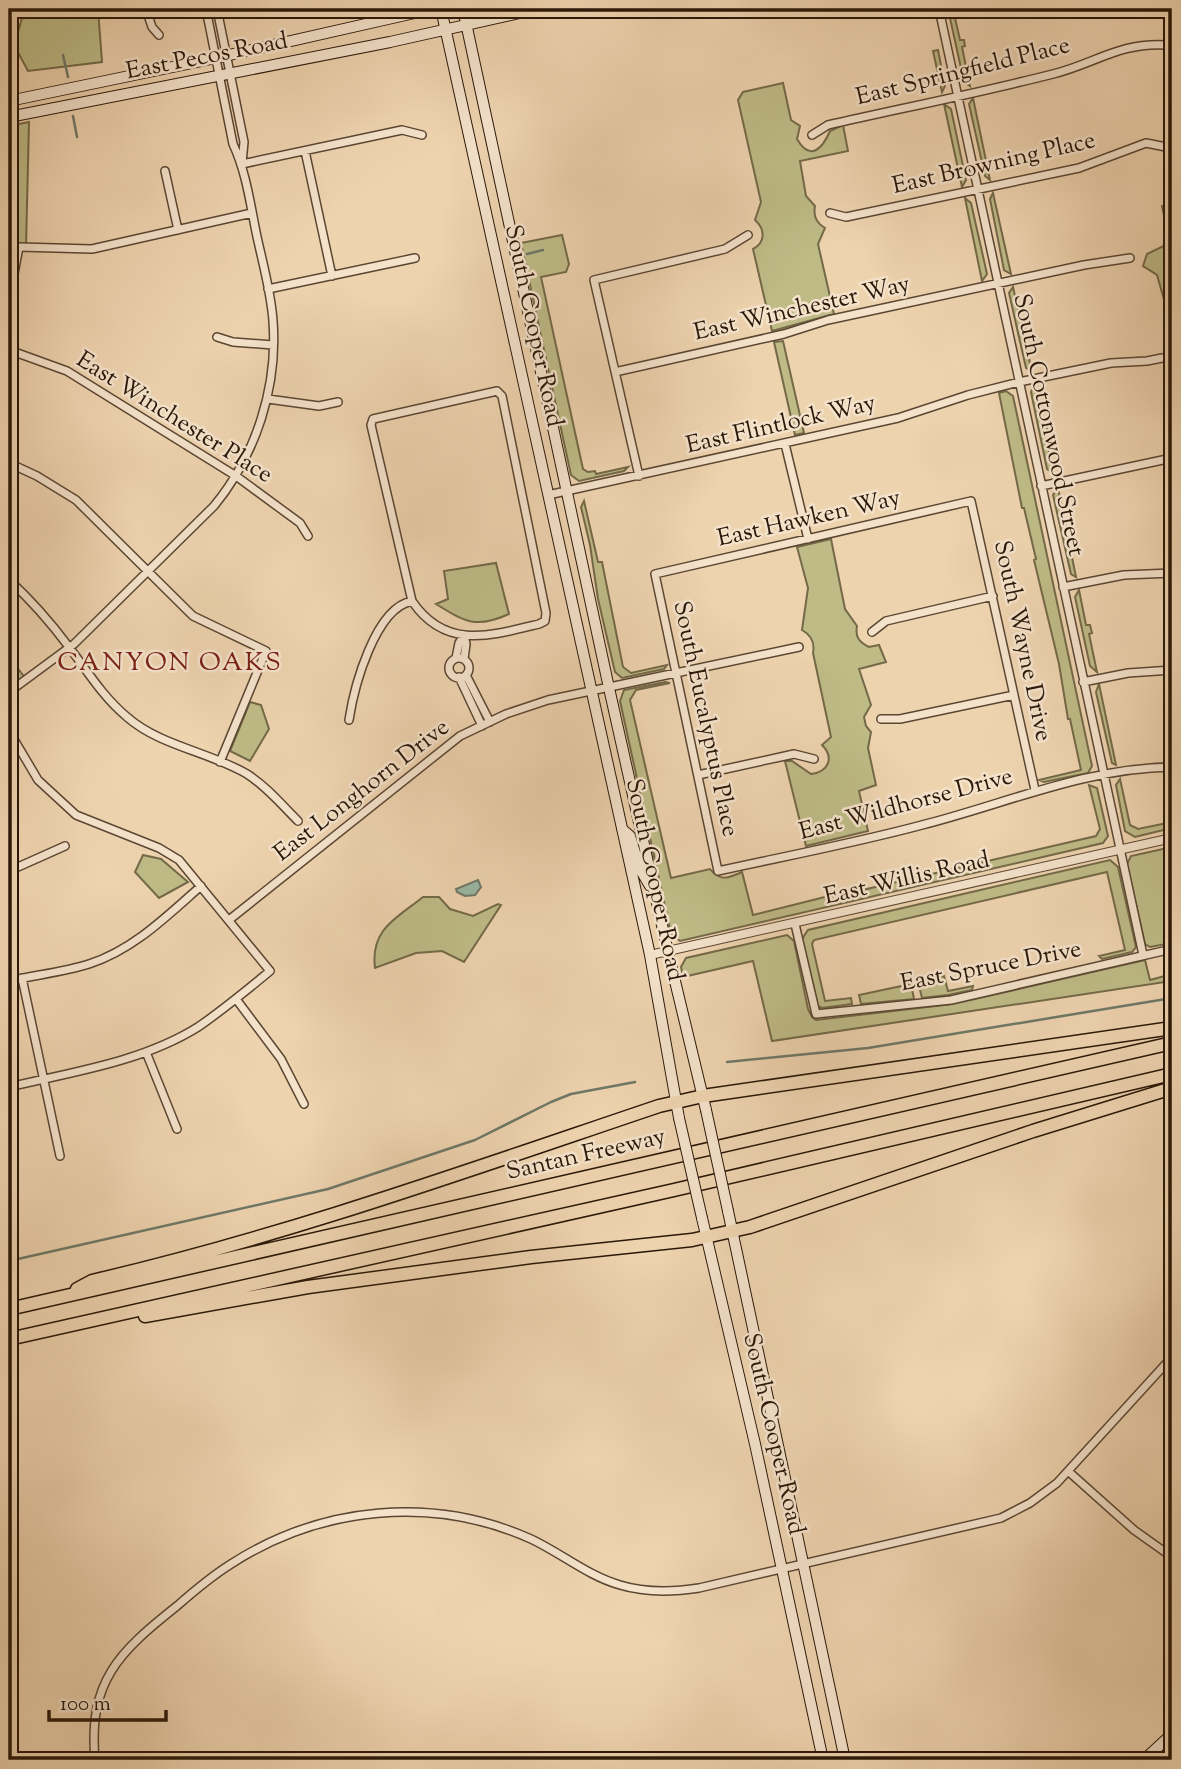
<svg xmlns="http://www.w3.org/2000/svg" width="1181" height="1769" viewBox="0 0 1181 1769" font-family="'Sorts Mill Goudy',serif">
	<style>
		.green { fill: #bebb87; stroke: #746948; stroke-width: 2 }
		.water { fill: #9bb9a6; stroke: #6e7867; stroke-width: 2 }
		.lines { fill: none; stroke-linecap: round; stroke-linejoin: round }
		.stream { stroke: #6e7867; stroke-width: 2.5 }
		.minor-casing { stroke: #5b4632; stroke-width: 10 }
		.tertiary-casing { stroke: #5b4632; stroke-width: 10 }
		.secondary-casing { stroke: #2a1708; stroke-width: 12 }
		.motorway-casing { stroke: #2a1708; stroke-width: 15 }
		.minor { stroke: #f4e2cb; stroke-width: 7 }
		.tertiary { stroke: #f4e2cb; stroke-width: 8 }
		.secondary { stroke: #f4e2cb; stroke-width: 10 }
		.motorway { stroke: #eed3af; stroke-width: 12 }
		.secondary-bridge-casing { stroke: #2a1708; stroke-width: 12; stroke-linecap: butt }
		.secondary-bridge { stroke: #f4e2cb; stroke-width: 10 }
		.labels { text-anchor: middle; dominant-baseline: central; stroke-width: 5; stroke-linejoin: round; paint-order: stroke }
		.street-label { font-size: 24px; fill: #2a1708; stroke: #f4e2cb }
		.neighbourhood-label { font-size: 26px; letter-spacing: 2px; fill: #7a1f14; stroke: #f4e2cb }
	</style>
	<rect width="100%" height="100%" fill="#eed3af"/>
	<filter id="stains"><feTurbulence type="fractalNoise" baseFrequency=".00286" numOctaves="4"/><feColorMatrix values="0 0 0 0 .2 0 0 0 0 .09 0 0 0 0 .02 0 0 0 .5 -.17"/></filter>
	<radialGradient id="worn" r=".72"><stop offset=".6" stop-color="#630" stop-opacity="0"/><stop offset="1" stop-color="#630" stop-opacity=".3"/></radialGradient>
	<!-- green -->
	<path class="green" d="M 28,9 L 98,9 L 102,62 L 28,71 L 14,45 L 23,15 Z
		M 948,9 L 953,9 L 960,40 L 964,40 L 965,46 L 962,47 L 970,86 L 964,82 Z
		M 938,50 L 945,86 L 942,92 L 933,51 Z
		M 783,83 L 791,120 L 800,126 L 797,139 C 811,163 823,147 830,131 L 843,125 L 848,151 L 800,161 L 806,196 L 815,206 C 813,216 816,223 825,228 L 818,244 L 834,314 L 772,331 L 753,249 C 766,242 765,229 755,220 L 761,202 L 738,100 L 743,92 Z
		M 973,98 L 990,180 L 985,176 L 969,104 Z
		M 944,104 L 951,109 L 966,180 L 962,187 Z
		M 29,122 L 26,247 L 20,247 L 9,300 L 9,126 Z
		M 993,193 L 1011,274 L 1004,270 L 990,199 Z
		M 965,198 L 971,203 L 987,274 L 982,281 Z
		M 1172,204 L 1172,301 L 1165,303 L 1157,275 L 1143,266 L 1147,254 L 1170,243 L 1162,206 Z
		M 562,235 L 569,264 L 566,272 L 541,277 L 583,469 L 588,472 L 595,471 L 596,474 L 628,467 L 624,471 L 579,481 L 571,475 L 521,243 Z
		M 1013,287 L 1022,327 L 1025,326 L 1026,331 L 1023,332 L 1032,372 L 1026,368 L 1009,293 Z
		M 783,341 L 804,433 L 795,435 L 774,342 Z
		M 1034,385 L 1043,426 L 1046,425 L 1048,431 L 1045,432 L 1054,473 L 1047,469 L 1031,392 Z
		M 1006,391 L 1013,396 L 1092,766 L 1088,773 L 1044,782 L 1039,780 L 1081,770 L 1070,719 L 1068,719 L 1059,664 L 1034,560 L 1036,559 L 1024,508 L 1022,508 L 999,393 Z
		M 1058,488 L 1076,577 L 1071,574 L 1053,495 Z
		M 584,501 L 598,562 L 602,562 L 623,667 L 631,673 L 667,665 L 664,669 L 622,678 L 615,672 L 598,599 L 590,545 L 581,507 Z
		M 831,539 L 845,609 L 857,626 C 855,637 859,642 869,647 L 879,645 L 886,662 L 859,669 L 871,705 L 864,717 L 866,726 L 871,732 L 868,748 L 876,785 L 859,791 L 868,831 L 806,846 L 785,761 L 792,761 L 811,774 C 828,772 835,758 822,745 L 831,737 L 813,653 C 815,643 811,635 802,630 L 808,588 L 797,547 Z
		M 496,563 L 509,614 C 476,629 465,622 436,604 L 448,599 L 444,571 Z
		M 1079,590 L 1086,625 L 1090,625 L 1092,633 L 1089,634 L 1097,672 L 1090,666 L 1075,597 Z
		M 9,657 L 26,679 L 9,692 Z
		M 665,682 L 670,683 L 636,690 L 630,700 L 671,878 L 710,869 C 720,882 729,878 742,872 L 753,915 L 857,889 L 858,891 L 1096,836 L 1100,829 L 1089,785 L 1097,788 L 1108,836 L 1103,843 L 680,941 L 671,934 L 620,701 L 624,690 Z
		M 1099,684 L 1116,765 L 1112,763 L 1096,692 Z
		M 250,702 L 261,705 L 269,729 L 250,761 L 230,751 Z
		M 1120,779 L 1130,825 L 1138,829 L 1172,822 L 1172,828 L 1135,837 L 1125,831 L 1116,785 Z
		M 1172,847 L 1172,943 L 1150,947 L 1145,944 L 1127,864 L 1131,856 Z
		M 143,855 L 161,859 L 188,882 L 159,898 L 135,872 Z
		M 1110,860 L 1118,867 L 1136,947 L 1132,952 L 1102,959 L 1099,956 L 1125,950 L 1107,872 L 814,940 L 812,944 L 825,1001 L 851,998 L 852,1004 L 822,1008 L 818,1006 L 802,939 L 808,930 Z
		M 423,897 L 439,897 L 450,909 L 473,916 L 498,904 L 501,905 L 464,962 L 442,951 L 416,953 L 375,968 C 370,929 397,918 423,897 Z
		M 787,935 L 794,941 L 808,1009 L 812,1017 L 816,1020 L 953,1004 L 1145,960 L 1150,980 L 1172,974 L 1172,981 L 772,1041 L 753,961 L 683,977 L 681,967 L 686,958 Z
		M 944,976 L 948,991 L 973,986 L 972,990 L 948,995 L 922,998 L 918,982 Z
		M 911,984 L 914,999 L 861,1004 L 859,995 Z"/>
	<!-- water -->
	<path class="water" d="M 478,880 L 481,887 L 475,895 L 465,896 L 457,892 L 456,889 Z"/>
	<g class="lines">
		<!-- stream -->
		<path class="stream" d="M 63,55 L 68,77
			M 73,116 L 77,137
			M 527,254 L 543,250
			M 727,1062 L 868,1048 L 1172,998
			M 9,1261 L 328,1189 L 475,1140 L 551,1102 L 571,1094 L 635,1082"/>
		<defs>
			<path id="minor" d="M 146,9 L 152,27 L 159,35
				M 217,9 L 244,142 L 242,163
				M 939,9 L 1143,955
				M 215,14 L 241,9
				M 812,135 L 828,125 C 903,108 978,93 1053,74 C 1094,64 1120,42 1166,45
				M 305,151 L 332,276
				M 242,164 L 402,130 L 422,135
				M 165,171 L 178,230
				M 830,213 L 846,217 L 1079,168 L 1146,143 L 1166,147
				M 268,289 L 415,258
				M 9,300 L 19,247 L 92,249 L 252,213
				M 217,337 L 233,342 L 273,345
				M 9,350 L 67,371 L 236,476 L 300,523 L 308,536
				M 615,372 L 784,334 L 828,320 L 1084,265 L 1130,258
				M 497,391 L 502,396 L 546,613 L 545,621 L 539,624 C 490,636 445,650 412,601 L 371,425 L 373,419 Z
				M 268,399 L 319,406 L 338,402
				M 785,444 L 808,539
				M 9,463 L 37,476 L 76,500 L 193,616 L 266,651 L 220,762
				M 639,476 L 594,280 L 725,249 L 748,235
				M 1041,486 L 1172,458
				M 548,495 L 898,418 L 968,395 L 1019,382 L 1111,363 L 1147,361 L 1162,358
				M 9,580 C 31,600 51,623 69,647 C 88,672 103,697 127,717 C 160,746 210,752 247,774 C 266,786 282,805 298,821
				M 1063,587 L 1124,575 L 1172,573
				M 872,632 L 886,621 L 993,596
				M 456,658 L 459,643 L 464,635 L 466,644 L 464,659
				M449 668a10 10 0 1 1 20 0a10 10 0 1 1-20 0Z
				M 466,675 L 490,722
				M 459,677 L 482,726
				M 1083,682 L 1128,673 L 1172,670
				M 9,692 L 74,644 L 214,506 C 256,455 278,387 273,321 C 271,291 262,261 256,232 C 250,202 246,172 233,144 L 206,9
				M 881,719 L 900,719 L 1014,695
				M 349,720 C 354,687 375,608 412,601
				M 9,731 L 38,780 L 76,815 L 159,848 L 179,860 L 270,971 C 247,990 223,1010 198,1027 C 142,1062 72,1072 9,1087
				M 698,775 L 794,754 L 814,759
				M 1035,790 L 971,501 L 655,574 L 718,871 C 786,856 855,843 922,825 C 1005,804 1085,768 1172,767
				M 9,871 L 65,846
				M 229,920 L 460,736 L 506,714 L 548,700 L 799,647
				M 795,924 L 816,1014 L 951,1000 L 1172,949
				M 22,978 L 60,1156
				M 9,981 C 35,975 64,972 89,964 C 133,950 167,916 201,886
				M 236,999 L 281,1059 L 304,1104
				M 146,1052 L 177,1129
				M 1068,1471 L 1134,1530 L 1172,1557
				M 95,1760 C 88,1681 119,1652 177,1606 C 194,1591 212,1576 231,1564 C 321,1506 433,1495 531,1539 C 561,1553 588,1576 620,1585 C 646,1593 673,1592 699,1588 L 1001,1518 L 1030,1503 L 1057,1483 L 1172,1357"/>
			<path id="tertiary" d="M 650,955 L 1172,838"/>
			<path id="secondary" d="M 441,9 L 650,955 L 679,1118
				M 463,9 L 609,688 L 668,952 L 706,1110
				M 9,101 L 216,58 L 432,9
				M 9,117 L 390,42 L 537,9
				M 622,829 L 630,836 L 640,869 L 650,886
				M 728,1211 L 845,1760
				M 702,1218 L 755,1444 L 823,1760
				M 1144,1760 L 1172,1734"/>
			<path id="motorway" d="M 77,1289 L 92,1281 C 286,1236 472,1169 659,1106 L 703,1096 L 1172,1028
				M 9,1309 L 1172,1043
				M 145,1316 L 308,1287 L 531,1257 L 692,1240 L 750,1227 L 1033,1131 L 1172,1088
				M 9,1339 L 674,1190 L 1172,1074"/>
		</defs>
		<!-- minor casing -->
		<use href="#minor" class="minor-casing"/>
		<!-- tertiary casing -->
		<use href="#tertiary" class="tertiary-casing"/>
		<!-- secondary casing -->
		<use href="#secondary" class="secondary-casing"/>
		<!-- motorway casing -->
		<use href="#motorway" class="motorway-casing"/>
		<!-- minor -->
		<use href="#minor" class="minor"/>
		<!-- tertiary -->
		<use href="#tertiary" class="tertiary"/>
		<!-- secondary -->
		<use href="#secondary" class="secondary"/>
		<!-- motorway -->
		<use href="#motorway" class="motorway"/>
		<defs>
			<path id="secondary-bridge" d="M 706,1110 L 728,1211
				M 679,1118 L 702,1218"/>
		</defs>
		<!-- secondary-bridge casing -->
		<use href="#secondary-bridge" class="secondary-bridge-casing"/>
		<!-- secondary-bridge -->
		<use href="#secondary-bridge" class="secondary-bridge"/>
	</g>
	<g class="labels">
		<!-- street labels -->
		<g class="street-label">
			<text transform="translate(207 57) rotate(-11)">East Pecos Road</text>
			<text transform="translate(963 72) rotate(-14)">East Springfield Place</text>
			<text transform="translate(994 164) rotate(-13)">East Browning Place</text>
			<text transform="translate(802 309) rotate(-13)">East Winchester Way</text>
			<text transform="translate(533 326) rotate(78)">South Cooper Road</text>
			<text transform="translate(174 418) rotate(32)">East Winchester Place</text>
			<text transform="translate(781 425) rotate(-13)">East Flintlock Way</text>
			<text transform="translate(1048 425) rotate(78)">South Cottonwood Street</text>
			<text transform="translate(809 519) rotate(-13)">East Hawken Way</text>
			<text transform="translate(1022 641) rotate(78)">South Wayne Drive</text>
			<text transform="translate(705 719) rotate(78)">South Eucalyptus Place</text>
			<text transform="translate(362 791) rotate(-38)">East Longhorn Drive</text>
			<text transform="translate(906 805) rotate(-15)">East Wildhorse Drive</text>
			<text transform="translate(907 879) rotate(-13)">East Willis Road</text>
			<text transform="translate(654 880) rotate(78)">South Cooper Road</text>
			<text transform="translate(991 967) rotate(-11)">East Spruce Drive</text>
			<text transform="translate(586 1155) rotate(-13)">Santan Freeway</text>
			<text transform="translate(773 1434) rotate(77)">South Cooper Road</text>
		</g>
		<!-- neighbourhood labels -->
		<g class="neighbourhood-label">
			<text x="170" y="663">CANYON OAKS</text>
		</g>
	</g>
	<!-- margin -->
	<rect width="1181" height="1769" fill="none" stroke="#eed3af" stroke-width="35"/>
	<rect x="10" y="10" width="1160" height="1748" fill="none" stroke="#2a1708" stroke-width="3.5"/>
	<rect x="18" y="18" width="1146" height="1734" fill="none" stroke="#2a1708" stroke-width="2"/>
	<!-- scale -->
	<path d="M49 1710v10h117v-10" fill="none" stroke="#2a1708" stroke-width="3.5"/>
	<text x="60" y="1710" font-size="21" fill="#2a1708" stroke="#f4e2cb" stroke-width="5" paint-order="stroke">100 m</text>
	<rect width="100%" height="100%" filter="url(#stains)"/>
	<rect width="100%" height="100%" fill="url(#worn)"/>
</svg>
